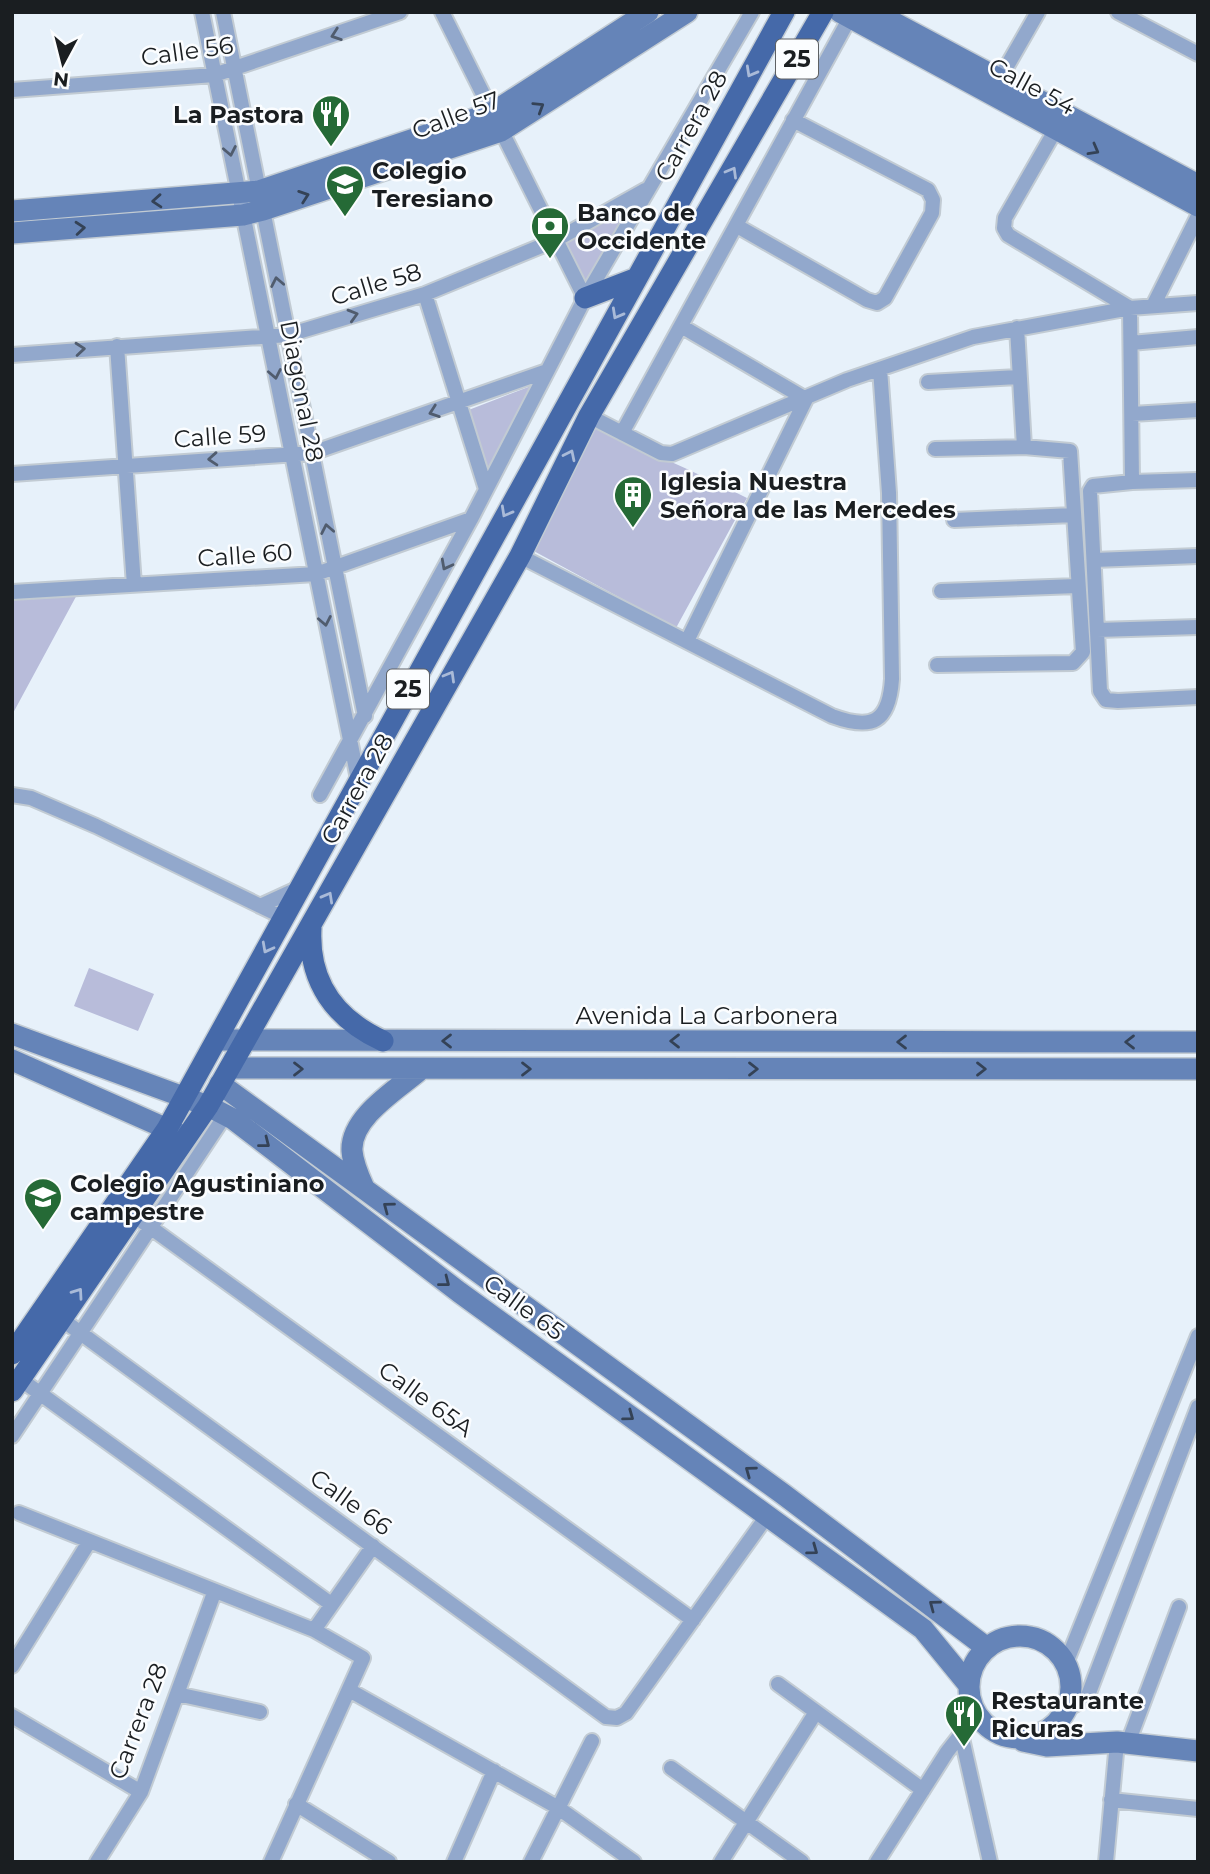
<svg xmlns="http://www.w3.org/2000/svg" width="1210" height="1874" viewBox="0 0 1210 1874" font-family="Montserrat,sans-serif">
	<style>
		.green { fill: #b8bcda }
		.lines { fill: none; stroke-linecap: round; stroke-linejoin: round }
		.street-casing { stroke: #c2cbd3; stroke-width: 18 }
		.secondary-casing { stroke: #c2cbd3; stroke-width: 24 }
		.primary-casing { stroke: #c2cbd3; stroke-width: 24 }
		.street { stroke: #92a8cc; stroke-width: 14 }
		.secondary { stroke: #6584b8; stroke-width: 21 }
		.primary { stroke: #4569a9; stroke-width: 21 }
		.oneway { stroke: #505c6e }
		.oneway2 { stroke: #a9bad8 }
		.oneway3 { stroke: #344256 }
		.labels { text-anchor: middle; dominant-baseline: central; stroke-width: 5; stroke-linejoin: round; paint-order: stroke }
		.shield { fill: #fbfdff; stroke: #5e6164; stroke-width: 2 }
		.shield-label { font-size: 23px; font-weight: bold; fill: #1a1e21 }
		.street-label { font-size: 24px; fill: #1a1e21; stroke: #fbfdff }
		.poi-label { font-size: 24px; font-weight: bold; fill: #1a1e21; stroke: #fbfdff; text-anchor: start }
	</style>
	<rect width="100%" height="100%" fill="#e7f1fa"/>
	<!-- green -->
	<path class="green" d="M 634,206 L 584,283 L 565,243 Z
		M 531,386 L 488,470 L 466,411 Z
		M 592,425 C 644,450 696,472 747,498 L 676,628 L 530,549 Z
		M 79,591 L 12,715 L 12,596 Z
		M 89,968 L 154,994 L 138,1031 L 74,1006 Z"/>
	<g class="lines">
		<defs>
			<path id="street" d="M 202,12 L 358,779
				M 223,12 L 365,716
				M 442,12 L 585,298
				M 1118,12 L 1198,54
				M 995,87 L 1038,12
				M 12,90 L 214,75 L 400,12
				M 1060,122 L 1005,218 L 1004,228 L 1008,235 L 1130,308 L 1132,482 L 1093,486 L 1090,491 L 1100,691 L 1106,700 L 1118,701 L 1198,697
				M 737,226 L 867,300 L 877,303 L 885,298 L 932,213 L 933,200 L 928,190 L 793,120
				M 425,294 L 486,489
				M 1153,306 L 1198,216
				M 681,326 L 806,399 L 687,641
				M 1131,343 L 1198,337
				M 117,346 L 134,585
				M 12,355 L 288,335 L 425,294 L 556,240 L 645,190
				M 928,382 L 1018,377
				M 1132,414 L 1198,410
				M 589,416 L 661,453 L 672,454 L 847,380 L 973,337 L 1130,308 L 1198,303
				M 622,433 L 853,12
				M 935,449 L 1024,447
				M 12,474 L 312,453 L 544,372
				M 1132,482 L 1198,480
				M 954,520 L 1074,515
				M 520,556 L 832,716 C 873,731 889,722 892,679 L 889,493 L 880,369
				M 1094,560 L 1198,556
				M 941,591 L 1077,586
				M 12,592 L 316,574 L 471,519
				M 1097,630 L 1198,627
				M 937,665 L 1073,663 L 1083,652 L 1070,451 L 1024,447 L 1017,328
				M 12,795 L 31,798 L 96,826 L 283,917
				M 320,795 L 471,519 L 585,298 L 752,12
				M 260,906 L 297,889
				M 132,1214 L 693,1620
				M 60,1318 L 606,1717 L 617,1718 L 626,1713 L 767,1516
				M 20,1379 L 331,1604
				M 12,1436 L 226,1114
				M 19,1513 L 314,1630 L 363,1658 L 271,1862
				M 314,1630 L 373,1546
				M 1066,1663 L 1198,1336
				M 12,1666 L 89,1542
				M 778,1684 L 923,1790
				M 349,1690 L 557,1807 L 634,1862
				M 177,1694 L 260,1712
				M 1067,1709 L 1087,1698 L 1198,1407
				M 12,1716 L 141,1792
				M 961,1734 L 990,1862
				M 1128,1743 L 1179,1607
				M 671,1768 L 802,1862
				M 1111,1800 L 1198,1809
				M 296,1804 L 389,1862
				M 97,1862 L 141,1792 L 214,1593
				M 454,1862 L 494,1771
				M 531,1862 L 592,1741
				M 721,1862 L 816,1712
				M 877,1862 L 947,1752 L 976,1715
				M 1106,1862 L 1117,1742"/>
			<path id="secondary" d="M 840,12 L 1198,206
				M 874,12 L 1198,185
				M 12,211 L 259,191 L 492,113 L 648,12
				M 12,233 L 243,215 L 263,210 L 501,131 L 687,12
				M 12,1034 L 208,1106 L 233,1119 L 459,1292 L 923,1629 L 968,1684
				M 217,1040 L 1198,1042
				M 12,1060 L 183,1136
				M 230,1068 L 1198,1069
				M 220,1084 L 783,1494 L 987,1648
				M 364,1188 C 359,1177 353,1164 352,1151 C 350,1117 398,1089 421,1069
				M969 1687a51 51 0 1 1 102 0a51 51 0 1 1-102 0Z
				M 1023,1741 L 1047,1746 L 1117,1742 L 1198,1751"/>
			<path id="primary" d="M 585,298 L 637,278
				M 311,928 C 308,981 335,1019 383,1041
				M 12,1354 L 167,1129 L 784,12
				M 12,1391 L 208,1106 L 520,556 L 589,416 L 823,12"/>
		</defs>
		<!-- street casing -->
		<use href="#street" class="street-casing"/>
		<!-- secondary casing -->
		<use href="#secondary" class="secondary-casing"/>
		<!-- primary casing -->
		<use href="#primary" class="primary-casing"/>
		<!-- street -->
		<use href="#street" class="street"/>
		<!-- secondary -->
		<use href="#secondary" class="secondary"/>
		<!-- primary -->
		<use href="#primary" class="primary"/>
	</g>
	<!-- one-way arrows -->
	<defs><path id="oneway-chevron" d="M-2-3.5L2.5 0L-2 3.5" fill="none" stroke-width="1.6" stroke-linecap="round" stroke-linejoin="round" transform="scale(1.75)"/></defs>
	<g class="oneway">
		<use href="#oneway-chevron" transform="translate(336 35) rotate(161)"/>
		<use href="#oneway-chevron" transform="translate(230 151) rotate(79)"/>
		<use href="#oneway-chevron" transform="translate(277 282) rotate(-101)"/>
		<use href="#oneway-chevron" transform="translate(353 315) rotate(-16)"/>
		<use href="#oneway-chevron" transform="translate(80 349) rotate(-5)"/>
		<use href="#oneway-chevron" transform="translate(275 374) rotate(79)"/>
		<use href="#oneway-chevron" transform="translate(434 412) rotate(161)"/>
		<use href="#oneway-chevron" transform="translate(213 459) rotate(176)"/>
		<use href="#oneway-chevron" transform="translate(327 529) rotate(-101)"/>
		<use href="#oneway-chevron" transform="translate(446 565) rotate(118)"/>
		<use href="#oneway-chevron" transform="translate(325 621) rotate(79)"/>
	</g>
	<g class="oneway2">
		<use href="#oneway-chevron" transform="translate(751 72) rotate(119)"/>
		<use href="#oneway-chevron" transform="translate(732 172) rotate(-60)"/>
		<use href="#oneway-chevron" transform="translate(617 314) rotate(119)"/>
		<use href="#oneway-chevron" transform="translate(570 455) rotate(-64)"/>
		<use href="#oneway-chevron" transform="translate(506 512) rotate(119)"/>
		<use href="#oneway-chevron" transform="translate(450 676) rotate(-60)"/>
		<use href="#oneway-chevron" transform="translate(328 897) rotate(-61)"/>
		<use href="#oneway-chevron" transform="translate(267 948) rotate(118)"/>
		<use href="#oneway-chevron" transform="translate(78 1293) rotate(-55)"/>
	</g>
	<g class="oneway3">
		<use href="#oneway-chevron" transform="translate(539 107) rotate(-32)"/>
		<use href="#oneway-chevron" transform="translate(1094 150) rotate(29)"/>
		<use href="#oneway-chevron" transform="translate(304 196) rotate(-19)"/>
		<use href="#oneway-chevron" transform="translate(157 201) rotate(176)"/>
		<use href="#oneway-chevron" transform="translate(80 228) rotate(-5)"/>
		<use href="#oneway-chevron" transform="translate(447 1041) rotate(-180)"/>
		<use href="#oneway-chevron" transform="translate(675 1041) rotate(-180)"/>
		<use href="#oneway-chevron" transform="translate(902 1042) rotate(-180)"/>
		<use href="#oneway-chevron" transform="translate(1130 1042) rotate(-180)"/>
		<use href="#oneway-chevron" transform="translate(298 1069)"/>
		<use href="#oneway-chevron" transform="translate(526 1069)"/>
		<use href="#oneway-chevron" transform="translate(753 1069)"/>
		<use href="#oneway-chevron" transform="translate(981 1069)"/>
		<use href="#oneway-chevron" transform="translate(265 1143) rotate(38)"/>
		<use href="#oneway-chevron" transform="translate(388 1207) rotate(-143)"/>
		<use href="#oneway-chevron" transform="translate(445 1282) rotate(38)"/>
		<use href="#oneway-chevron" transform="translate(629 1416) rotate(36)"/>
		<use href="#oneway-chevron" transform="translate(750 1471) rotate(-144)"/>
		<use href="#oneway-chevron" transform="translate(813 1550) rotate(36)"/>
		<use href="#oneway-chevron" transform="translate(934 1605) rotate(-143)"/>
	</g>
	<!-- icons -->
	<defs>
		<symbol id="restaurant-pin" viewBox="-11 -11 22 30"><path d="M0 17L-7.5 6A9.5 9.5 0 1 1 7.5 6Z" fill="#256a36" stroke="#fbfdff"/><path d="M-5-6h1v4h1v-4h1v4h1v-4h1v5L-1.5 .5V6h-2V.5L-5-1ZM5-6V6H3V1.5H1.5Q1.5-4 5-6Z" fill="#fff"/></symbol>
		<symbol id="school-pin" viewBox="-11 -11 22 30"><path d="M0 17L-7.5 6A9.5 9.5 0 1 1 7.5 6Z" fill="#256a36" stroke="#fbfdff"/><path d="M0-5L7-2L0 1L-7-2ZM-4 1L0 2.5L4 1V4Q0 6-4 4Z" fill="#fff"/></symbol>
		<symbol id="bank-pin" viewBox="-11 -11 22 30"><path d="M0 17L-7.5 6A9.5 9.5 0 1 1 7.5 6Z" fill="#256a36" stroke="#fbfdff"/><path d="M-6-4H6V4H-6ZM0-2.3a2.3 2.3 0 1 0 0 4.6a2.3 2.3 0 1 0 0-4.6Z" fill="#fff"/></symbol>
		<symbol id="building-pin" viewBox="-11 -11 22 30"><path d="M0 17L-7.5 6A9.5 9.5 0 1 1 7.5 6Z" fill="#256a36" stroke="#fbfdff"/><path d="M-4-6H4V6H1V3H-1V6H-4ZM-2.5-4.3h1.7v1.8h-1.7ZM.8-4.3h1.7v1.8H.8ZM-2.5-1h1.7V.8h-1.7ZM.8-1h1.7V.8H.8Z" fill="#fff"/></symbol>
	</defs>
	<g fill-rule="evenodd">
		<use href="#restaurant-pin" x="309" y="92" width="44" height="60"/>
		<use href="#school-pin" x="323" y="162" width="44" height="60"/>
		<use href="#bank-pin" x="528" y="204" width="44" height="60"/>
		<use href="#building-pin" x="611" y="473" width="44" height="60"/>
		<use href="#school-pin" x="21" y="1175" width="44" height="60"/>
		<use href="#restaurant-pin" x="942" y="1692" width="44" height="60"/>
	</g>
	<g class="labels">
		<!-- shield labels -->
		<g class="shield">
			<rect x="776" y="39.5" width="42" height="39" rx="5"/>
			<rect x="387" y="669.5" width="42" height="39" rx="5"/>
		</g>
		<g class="shield-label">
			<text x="797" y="59">25</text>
			<text x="408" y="689">25</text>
		</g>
		<!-- street labels -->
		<g class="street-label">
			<text transform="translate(187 51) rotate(-8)">Calle 56</text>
			<text transform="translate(1032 86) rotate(28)">Calle 54</text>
			<text transform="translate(456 115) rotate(-21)">Calle 57</text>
			<text transform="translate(691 126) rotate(-61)">Carrera 28</text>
			<text transform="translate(376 284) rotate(-17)">Calle 58</text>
			<text transform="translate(302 391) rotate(79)">Diagonal 28</text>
			<text transform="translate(220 436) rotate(-4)">Calle 59</text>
			<text transform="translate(245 555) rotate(-4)">Calle 60</text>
			<text transform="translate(357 789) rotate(-61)">Carrera 28</text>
			<text x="707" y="1015">Avenida La Carbonera</text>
			<text transform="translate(524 1307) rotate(36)">Calle 65</text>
			<text transform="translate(426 1399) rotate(36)">Calle 65A</text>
			<text transform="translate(351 1502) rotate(36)">Calle 66</text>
			<text transform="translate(138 1721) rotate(-69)">Carrera 28</text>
		</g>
		<!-- poi labels -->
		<g class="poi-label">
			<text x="304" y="114" text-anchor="end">La Pastora</text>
			<text x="372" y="170">Colegio<tspan x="372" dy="28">Teresiano</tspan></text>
			<text x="577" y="212">Banco de<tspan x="577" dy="28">Occidente</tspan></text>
			<text x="660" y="481">Iglesia Nuestra<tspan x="660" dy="28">Señora de las Mercedes</tspan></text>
			<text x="70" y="1183">Colegio Agustiniano<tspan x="70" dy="28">campestre</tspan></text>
			<text x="991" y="1700">Restaurante<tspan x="991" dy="28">Ricuras</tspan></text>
		</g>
	</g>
	<!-- border -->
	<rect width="1210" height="1874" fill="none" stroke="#1a1e21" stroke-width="28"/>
	<!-- north arrow -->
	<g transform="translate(63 63) rotate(187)" stroke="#fbfdff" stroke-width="5" paint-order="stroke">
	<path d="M0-5L12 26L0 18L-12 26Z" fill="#1a1e21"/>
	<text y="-10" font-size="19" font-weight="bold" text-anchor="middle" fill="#1a1e21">N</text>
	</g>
</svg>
